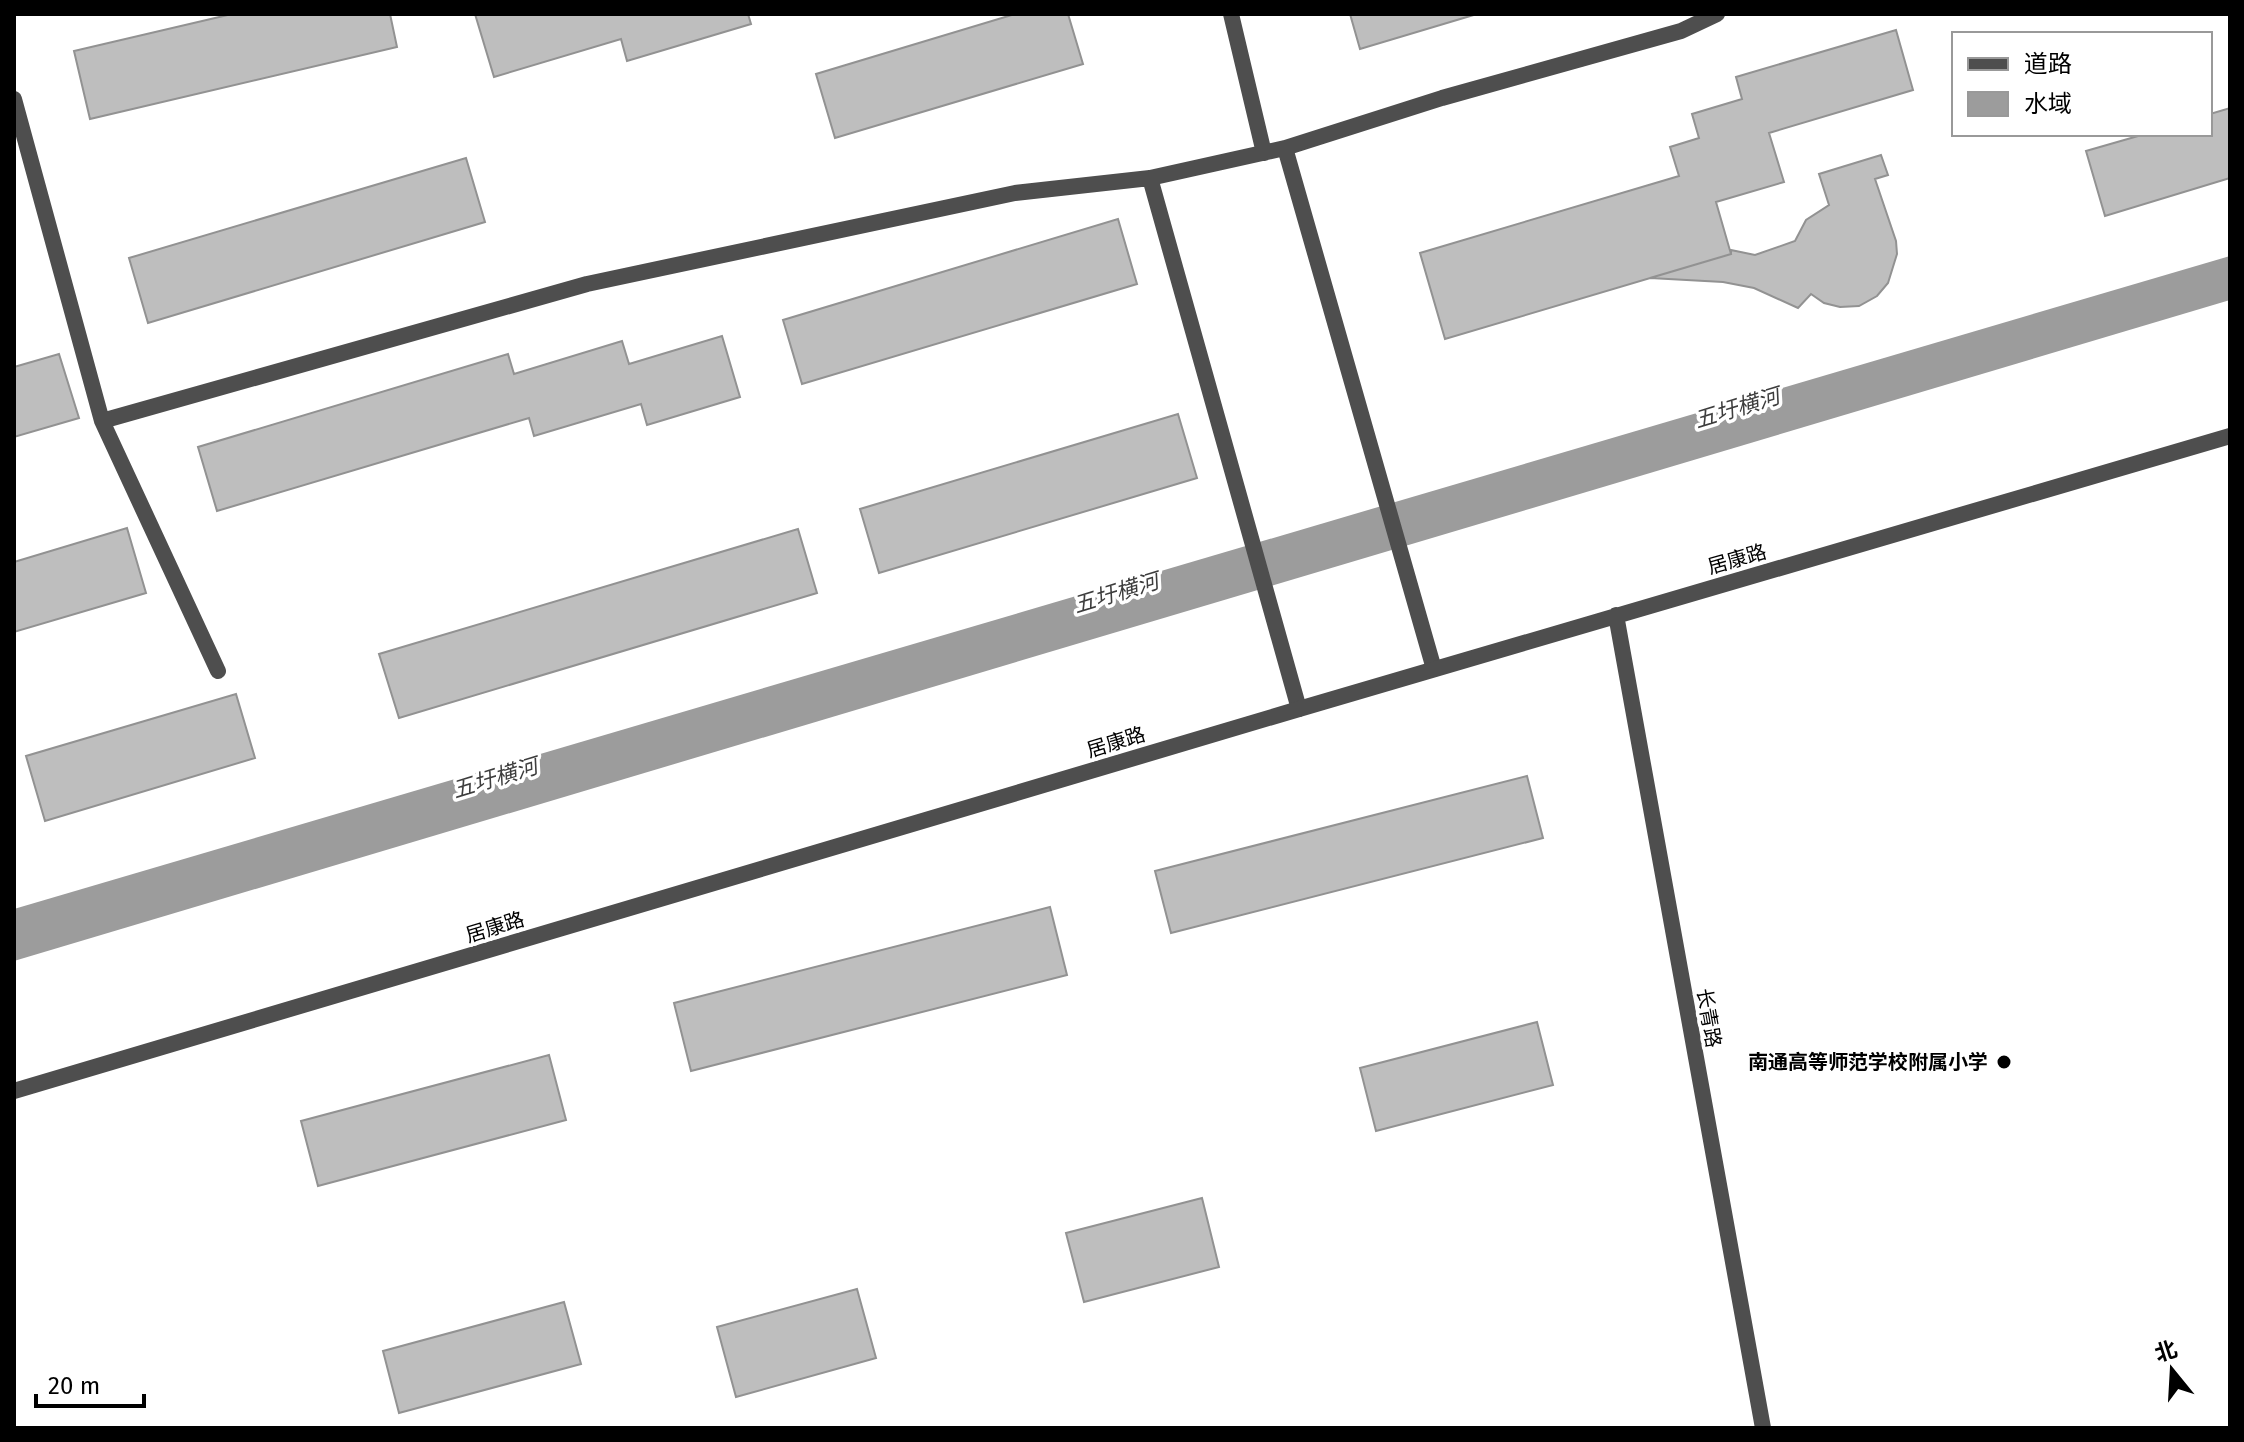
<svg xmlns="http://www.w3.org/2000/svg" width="2244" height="1442" viewBox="0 0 2244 1442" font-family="'Fira Sans','Noto Sans SC',sans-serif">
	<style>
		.water { fill: #9c9c9c }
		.building { fill: #bebebe; stroke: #929292; stroke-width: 2 }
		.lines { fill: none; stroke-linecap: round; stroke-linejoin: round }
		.minor { stroke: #4e4e4e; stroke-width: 16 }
		.tertiary { stroke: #4e4e4e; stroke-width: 16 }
		.poi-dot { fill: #000; stroke: #fff; stroke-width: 3 }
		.labels { text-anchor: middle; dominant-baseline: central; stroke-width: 7; stroke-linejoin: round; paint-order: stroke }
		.street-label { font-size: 20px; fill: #000; stroke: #fff }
		.poi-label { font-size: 20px; font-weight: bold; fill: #000; stroke: #fff; text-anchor: end }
		.water-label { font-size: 22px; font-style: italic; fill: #3d3d3d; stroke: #fff }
	</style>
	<rect width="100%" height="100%" fill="#fff"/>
	<!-- water -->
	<path class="water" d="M 2230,256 L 2230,300 L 14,961 L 14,909 Z"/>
	<!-- building -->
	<path class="building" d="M 232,14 L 390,14 L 397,47 L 90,119 L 74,51 Z
		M 475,14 L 748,14 L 751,24 L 627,61 L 621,39 L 494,77 Z
		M 1015,14 L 1068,14 L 1083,64 L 835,138 L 816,74 Z
		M 1350,14 L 1477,14 L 1360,49 Z
		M 1896,30 L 1913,90 L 1769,133 L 1784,182 L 1716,202 L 1731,254 L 1445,339 L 1420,253 L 1679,176 L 1670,147 L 1699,138 L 1692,114 L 1742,99 L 1736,77 Z
		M 2230,108 L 2230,178 L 2105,216 L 2086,151 L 2145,134 L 2210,134 L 2210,114 Z
		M 1881,155 L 1888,175 L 1875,179 L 1896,241 L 1897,254 L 1888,283 L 1877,296 L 1859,306 L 1840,307 L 1824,303 L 1811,294 L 1798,308 L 1754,288 L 1723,282 L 1650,278 L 1731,254 L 1731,250 L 1755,255 L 1795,241 L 1806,220 L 1829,205 L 1819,174 Z
		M 466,158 L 485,222 L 148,323 L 129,258 Z
		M 1118,219 L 1137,284 L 802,384 L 783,320 Z
		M 722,336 L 740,397 L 647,425 L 641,404 L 534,436 L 529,418 L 217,511 L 198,447 L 508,354 L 514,374 L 622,341 L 629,364 Z
		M 59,354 L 79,418 L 14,437 L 14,367 Z
		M 1178,414 L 1197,478 L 879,573 L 860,509 Z
		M 127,528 L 146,593 L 14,632 L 14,562 Z
		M 798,529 L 817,593 L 399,718 L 379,654 Z
		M 236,694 L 255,758 L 45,821 L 26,756 Z
		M 1527,776 L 1543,838 L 1171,933 L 1155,871 Z
		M 1050,907 L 1067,975 L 691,1071 L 674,1003 Z
		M 1537,1022 L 1553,1085 L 1376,1131 L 1360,1068 Z
		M 549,1055 L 566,1120 L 318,1186 L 301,1121 Z
		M 1202,1198 L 1219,1267 L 1084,1302 L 1066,1233 Z
		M 857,1289 L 876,1358 L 736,1397 L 717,1327 Z
		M 564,1302 L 581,1364 L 399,1413 L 383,1351 Z"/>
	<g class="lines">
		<!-- minor -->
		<path class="minor" d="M 1231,14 L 1264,153
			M 14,99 L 102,421 L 218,671
			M 1285,148 L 1434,669
			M 1150,178 L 1299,709
			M 102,421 L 587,284 L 1015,193 L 1150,178 L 1285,148 L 1442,98 L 1681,31 L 1717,14"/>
		<!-- tertiary -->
		<path class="tertiary" d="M 1616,615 L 1763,1428
			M 14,1091 L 1299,709 L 2230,436"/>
	</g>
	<!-- markers -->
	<circle class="poi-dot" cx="2004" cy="1062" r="8"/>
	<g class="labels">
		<!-- street labels -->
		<g class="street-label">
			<text transform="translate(1737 559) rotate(-16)">居康路</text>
			<text transform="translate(1116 742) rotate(-17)">居康路</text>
			<text transform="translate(495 927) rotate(-17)">居康路</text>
			<text transform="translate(1709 1018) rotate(80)">长青路</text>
		</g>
		<!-- poi labels -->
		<g class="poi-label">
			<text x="1988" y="1062">南通高等师范学校附属小学</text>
		</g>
		<!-- water labels -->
		<g class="water-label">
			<text transform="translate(1737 408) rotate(-17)">五圩横河</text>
			<text transform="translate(1116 593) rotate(-17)">五圩横河</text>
			<text transform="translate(495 778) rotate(-17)">五圩横河</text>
		</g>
	</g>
	<!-- border -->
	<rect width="2244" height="1442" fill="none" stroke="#000000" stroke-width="32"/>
	<!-- legend -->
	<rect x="1952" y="32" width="260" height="104" fill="#ffffff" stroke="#999999" stroke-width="2"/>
	<rect x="1968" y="58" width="40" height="12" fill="#4e4e4e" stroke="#999999" stroke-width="2"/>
	<text x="2024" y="72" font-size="24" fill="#000000">道路</text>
	<rect x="1968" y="92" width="40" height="24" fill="#9c9c9c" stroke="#999999" stroke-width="2"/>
	<text x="2024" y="112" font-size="24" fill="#000000">水域</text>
	<!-- north arrow -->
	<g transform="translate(2172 1370) rotate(342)" stroke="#ffffff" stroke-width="6" paint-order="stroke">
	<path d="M0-6L14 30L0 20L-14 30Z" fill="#000000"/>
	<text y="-12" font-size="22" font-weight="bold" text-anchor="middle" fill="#000000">北</text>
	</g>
	<!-- scale -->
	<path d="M36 1394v12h108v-12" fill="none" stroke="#000000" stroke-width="4"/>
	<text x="48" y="1394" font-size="24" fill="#000000" stroke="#ffffff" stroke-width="6" paint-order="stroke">20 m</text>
</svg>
